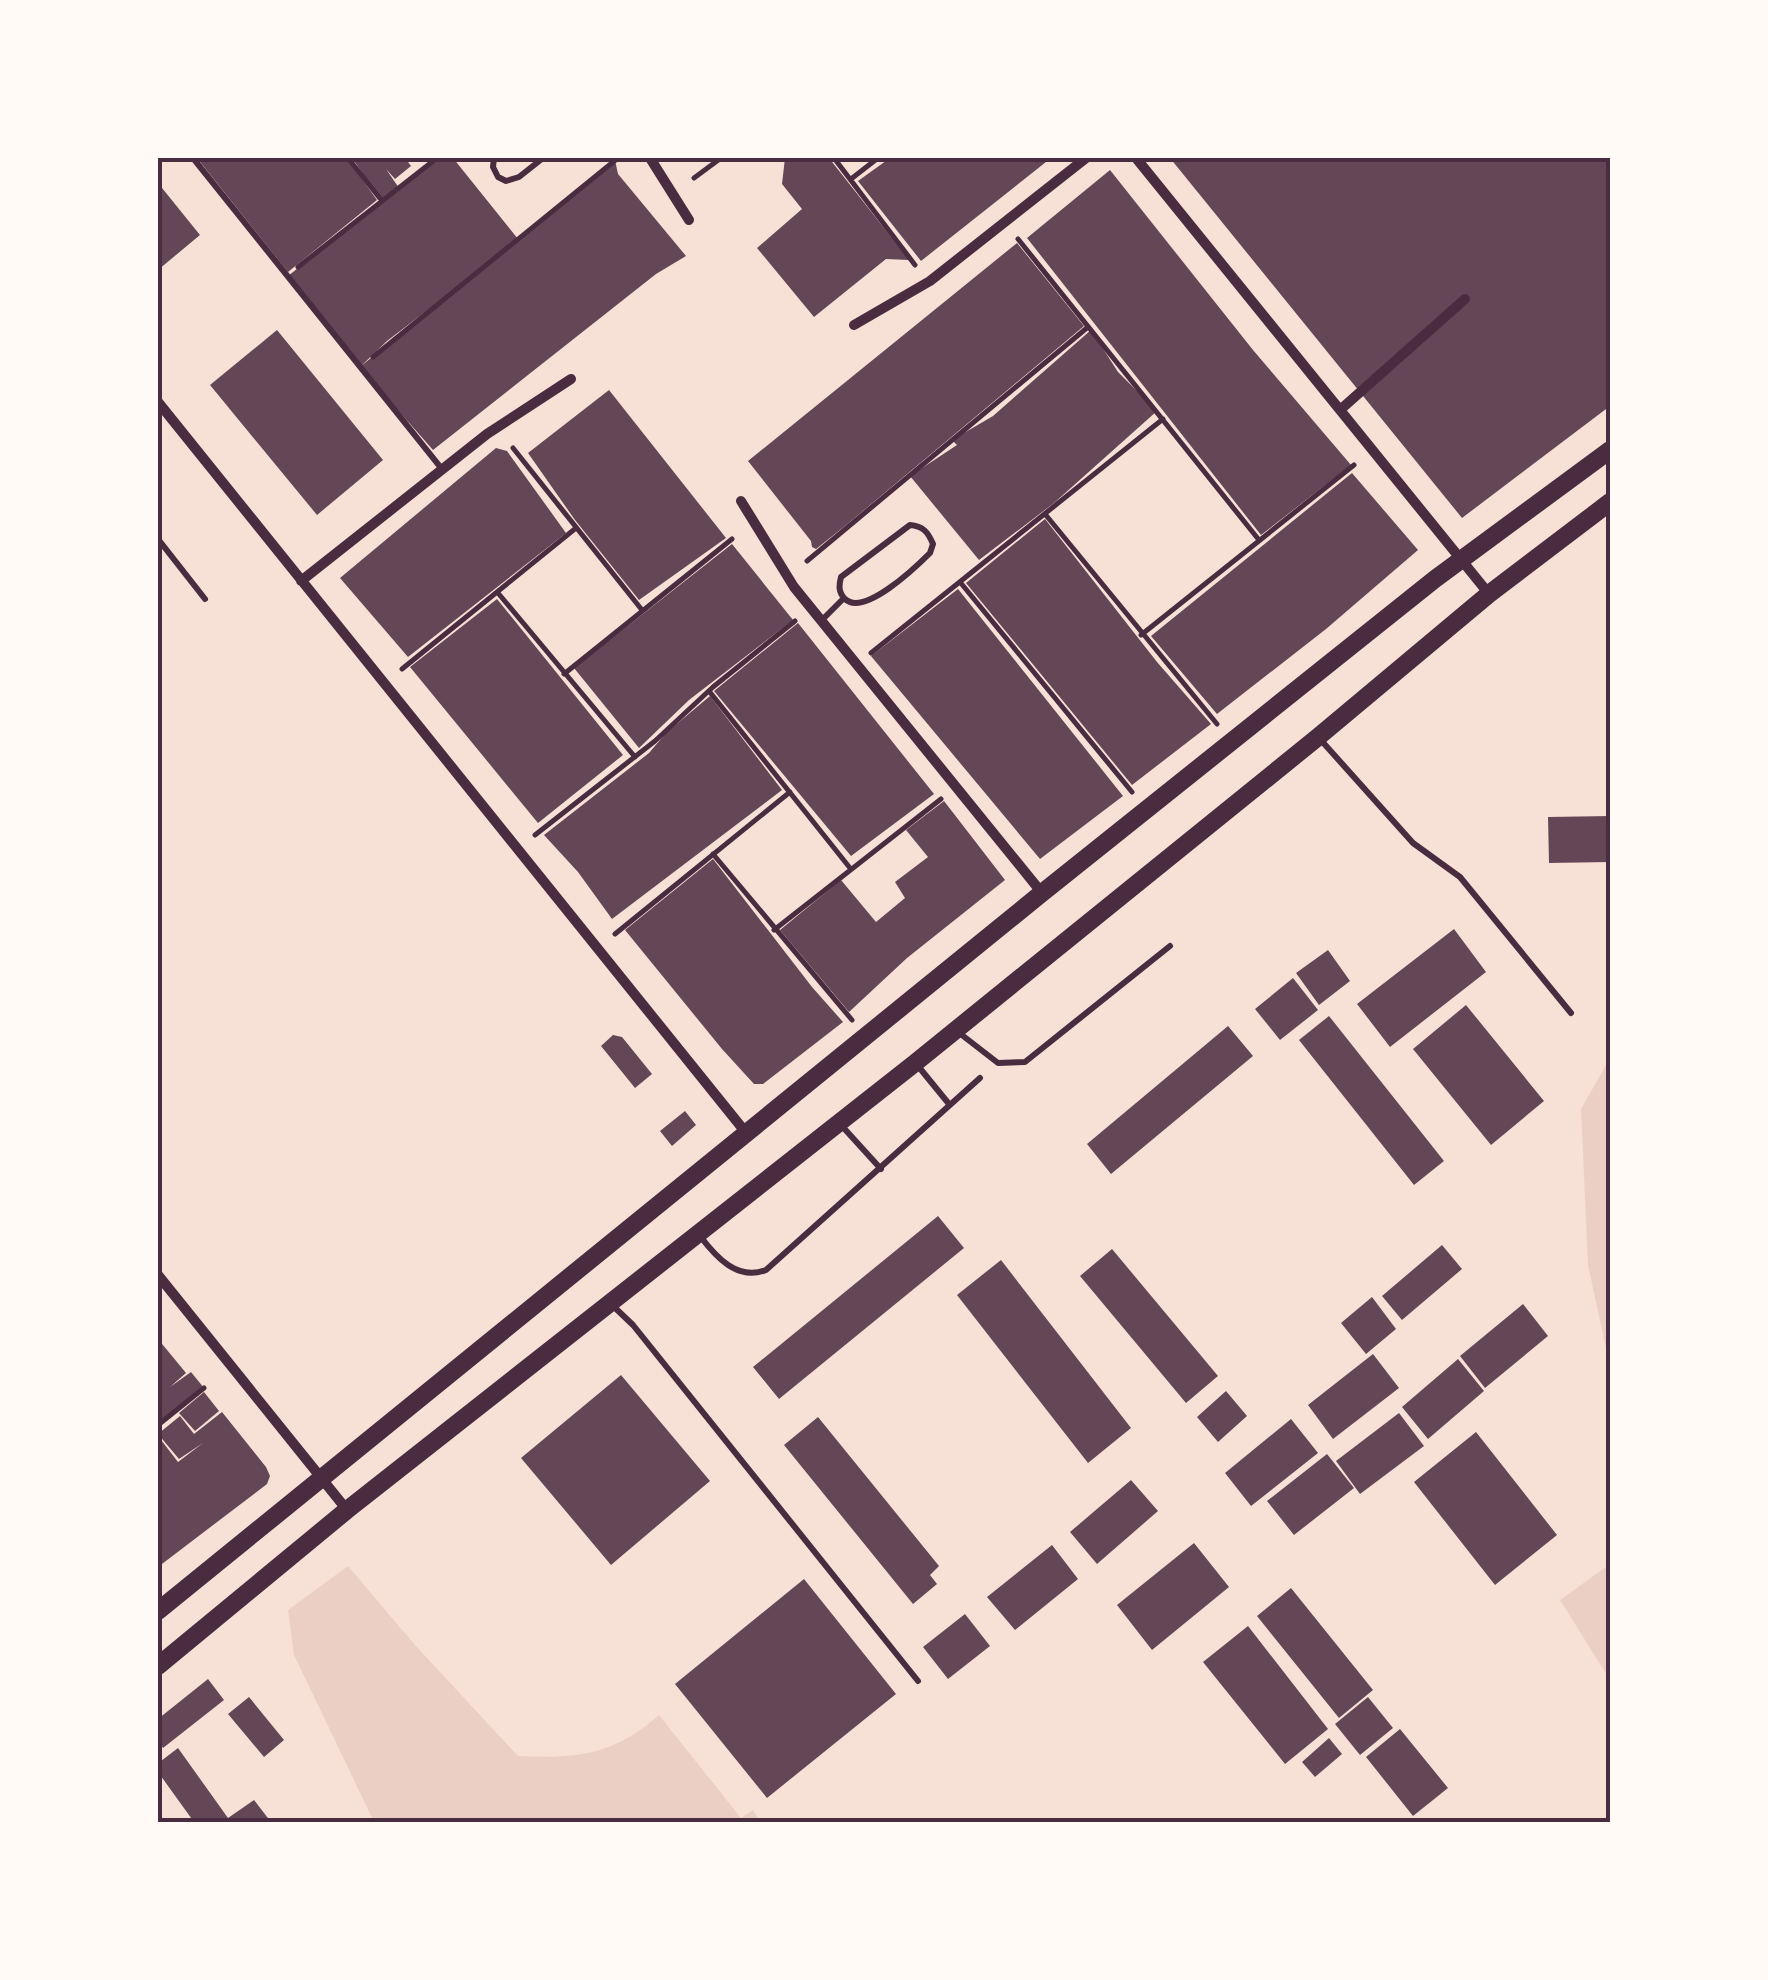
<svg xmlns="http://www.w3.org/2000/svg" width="1768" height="1980" viewBox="0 0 1768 1980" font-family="Helvetica,sans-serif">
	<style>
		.green { fill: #ebcfc5 }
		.building { fill: #644757 }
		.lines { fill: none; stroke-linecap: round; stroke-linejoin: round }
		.path { stroke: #4a2c40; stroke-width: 5 }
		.service { stroke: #4a2c40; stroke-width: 6 }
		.minor { stroke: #4a2c40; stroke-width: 10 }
		.tertiary { stroke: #4a2c40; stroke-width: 18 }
		.neatline { fill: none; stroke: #4a2c40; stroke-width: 4 }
	</style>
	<rect width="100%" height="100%" fill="#f7e1d7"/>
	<!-- green -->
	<path class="green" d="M 1610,1058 L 1610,1367 L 1588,1265 L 1581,1109 Z
		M 1610,1564 L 1610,1680 L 1560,1600 Z
		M 348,1566 L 415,1645 L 518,1756 C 576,1759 614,1755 659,1715 L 741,1818 L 753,1810 L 760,1822 L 374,1822 L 294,1655 L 288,1610 Z"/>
	<!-- building -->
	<path class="building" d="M 197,158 L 347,158 L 377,200 L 288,272 Z
		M 352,158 L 405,158 L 411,166 L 395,179 L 386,169 L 399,188 L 437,158 L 453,158 L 518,239 L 615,160 L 618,174 L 686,256 L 656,274 L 433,450 L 360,367 L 434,305 L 387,341 L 360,367 L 288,276 L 382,201 Z
		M 785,158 L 829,158 L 909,260 L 886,259 L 814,317 L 757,248 L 802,209 L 782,184 Z
		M 890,158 L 1051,158 L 921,261 L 858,181 Z
		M 1170,158 L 1610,158 L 1610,406 L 1462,518 Z
		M 1110,170 L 1253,350 L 1351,465 L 1261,535 L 1027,238 Z
		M 158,183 L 200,235 L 158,270 Z
		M 1017,243 L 1084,326 L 845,526 L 816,549 L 812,547 L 811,541 L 748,461 Z
		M 277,330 L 383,460 L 317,515 L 210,385 Z
		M 1091,330 L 1118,372 L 1157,411 L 1054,503 L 979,560 L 910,476 L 957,445 L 952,440 L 993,416 Z
		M 609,390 L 726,538 L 639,600 L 575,520 L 528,453 Z
		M 496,448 L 507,451 L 566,533 L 408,657 L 340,578 Z
		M 1352,473 L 1418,550 L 1326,629 L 1217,714 L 1151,636 Z
		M 1045,519 L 1157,662 L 1211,724 L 1132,785 L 966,583 Z
		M 732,544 L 793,620 L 689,700 L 639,748 L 574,668 Z
		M 958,589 L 1123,796 L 1040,859 L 871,656 Z
		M 497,599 L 623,755 L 538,823 L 410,667 Z
		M 798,623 L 934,794 L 851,856 L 714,691 Z
		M 710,696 L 782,790 L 612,919 L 578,872 L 544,835 L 649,753 L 666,733 Z
		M 944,801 L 1005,880 L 907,958 L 849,1012 L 780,930 L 841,880 L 876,922 L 905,898 L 895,882 L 928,857 L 906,830 Z
		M 1610,816 L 1610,862 L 1549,863 L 1548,817 Z
		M 713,859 L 812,987 L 843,1022 L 763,1084 L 754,1084 L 722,1049 L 625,930 Z
		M 1454,929 L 1486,972 L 1390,1047 L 1357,1004 Z
		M 1328,950 L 1350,981 L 1319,1005 L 1296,973 Z
		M 1293,978 L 1318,1010 L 1280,1040 L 1255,1009 Z
		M 1466,1005 L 1544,1101 L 1491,1145 L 1413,1049 Z
		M 1329,1016 L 1444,1161 L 1414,1185 L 1299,1040 Z
		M 1228,1026 L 1253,1056 L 1111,1174 L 1087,1144 Z
		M 613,1035 L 622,1037 L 652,1074 L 635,1088 L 601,1046 Z
		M 685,1111 L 696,1125 L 672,1146 L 660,1131 Z
		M 938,1216 L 964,1248 L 779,1399 L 753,1367 Z
		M 1442,1245 L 1462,1269 L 1402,1320 L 1382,1296 Z
		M 1112,1249 L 1218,1376 L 1186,1403 L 1080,1276 Z
		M 1001,1260 L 1131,1428 L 1088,1463 L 957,1295 Z
		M 1372,1297 L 1396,1329 L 1366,1354 L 1341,1323 Z
		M 1523,1304 L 1548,1336 L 1485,1388 L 1460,1356 Z
		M 158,1339 L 186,1373 L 170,1387 L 191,1372 L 204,1388 L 160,1422 L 158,1419 Z
		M 1373,1354 L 1399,1388 L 1333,1439 L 1308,1405 Z
		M 1458,1359 L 1484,1391 L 1428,1439 L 1402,1407 Z
		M 621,1375 L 710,1481 L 611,1565 L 521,1458 Z
		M 1226,1391 L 1247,1416 L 1218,1442 L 1197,1417 Z
		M 204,1392 L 219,1411 L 195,1431 L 179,1413 Z
		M 222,1412 L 266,1467 L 270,1476 L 267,1484 L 158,1567 L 158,1489 L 162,1485 L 158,1478 L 158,1436 L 178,1462 L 203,1443 L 179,1459 L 158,1434 L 180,1416 L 194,1434 Z
		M 1399,1413 L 1424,1446 L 1360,1494 L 1336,1461 Z
		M 818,1417 L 939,1566 L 930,1575 L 937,1584 L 913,1604 L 784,1445 Z
		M 1291,1419 L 1318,1453 L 1251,1506 L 1225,1473 Z
		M 1476,1432 L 1557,1535 L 1495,1585 L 1414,1482 Z
		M 1327,1454 L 1354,1488 L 1294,1535 L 1267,1501 Z
		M 1131,1480 L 1158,1511 L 1097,1564 L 1070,1532 Z
		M 1194,1543 L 1229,1587 L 1152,1650 L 1117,1605 Z
		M 1052,1545 L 1078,1579 L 1015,1630 L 987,1597 Z
		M 804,1579 L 896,1694 L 767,1798 L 675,1684 Z
		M 1291,1588 L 1373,1690 L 1339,1718 L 1257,1616 Z
		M 965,1614 L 990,1646 L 948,1679 L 923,1647 Z
		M 1248,1626 L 1328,1729 L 1285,1764 L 1203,1662 Z
		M 208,1679 L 224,1700 L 163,1748 L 158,1740 L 158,1719 Z
		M 249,1697 L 284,1740 L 264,1757 L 228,1714 Z
		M 1368,1697 L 1393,1728 L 1360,1755 L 1335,1724 Z
		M 1400,1729 L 1448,1788 L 1413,1816 L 1366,1757 Z
		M 1329,1738 L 1342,1754 L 1315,1777 L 1302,1762 Z
		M 178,1748 L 228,1818 L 254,1800 L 271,1822 L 194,1822 L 158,1772 L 158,1756 L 161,1761 Z"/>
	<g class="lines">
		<!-- path -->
		<path class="path" d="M 348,158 L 382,201
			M 834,158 L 915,265
			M 694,178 L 721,158
			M 851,179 L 878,158
			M 1018,239 L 1259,540
			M 298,267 L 437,158
			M 373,357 L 618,158
			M 513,448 L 642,610
			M 1045,514 L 1217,724
			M 807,561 L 1088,327
			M 960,582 L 1132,792
			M 498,593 L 635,757
			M 1141,635 L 1354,465
			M 871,653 L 1163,419
			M 402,669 L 576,528
			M 564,674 L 732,539
			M 709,691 L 850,868
			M 535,835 L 655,741 L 713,687 L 795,621
			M 713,854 L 852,1020
			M 774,930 L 941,799
			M 615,934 L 790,792
			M 158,1425 L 204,1388"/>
		<!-- service -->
		<path class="service" d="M 193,158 L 442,469
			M 494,158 L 493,167 L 498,177 L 506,181 L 519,177 L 543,158
			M 910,525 C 923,526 928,532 933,544 L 930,553 C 916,567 864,617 845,599 C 838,592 839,585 841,577 Z
			M 158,539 L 205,599
			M 822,620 L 844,598
			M 1319,738 L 1413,843 L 1460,877 L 1571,1013
			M 958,1032 L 998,1063 L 1025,1062 L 1170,946
			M 918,1066 L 949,1104
			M 841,1125 L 881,1169
			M 700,1236 C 716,1257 737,1281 766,1270 L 980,1078
			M 611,1304 L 633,1325 L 918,1681"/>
		<!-- minor -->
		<path class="minor" d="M 650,158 L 689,220
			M 1136,158 L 1489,594
			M 854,325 L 930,281 L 1086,158
			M 158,402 L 747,1134
			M 1340,410 L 1465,299
			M 741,501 L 794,587 L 1042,893
			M 301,581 L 487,434 L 571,379
			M 158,1275 L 347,1510"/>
		<!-- tertiary -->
		<path class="tertiary" d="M 158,1611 L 1042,893 L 1435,579 L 1610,450
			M 158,1666 L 347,1510 L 915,1063 L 1318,737 L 1489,594 L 1610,502"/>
	</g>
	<!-- border -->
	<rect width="1768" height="1980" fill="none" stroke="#fffaf5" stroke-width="320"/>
	<rect x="160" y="160" width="1448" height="1660" class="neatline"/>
</svg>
